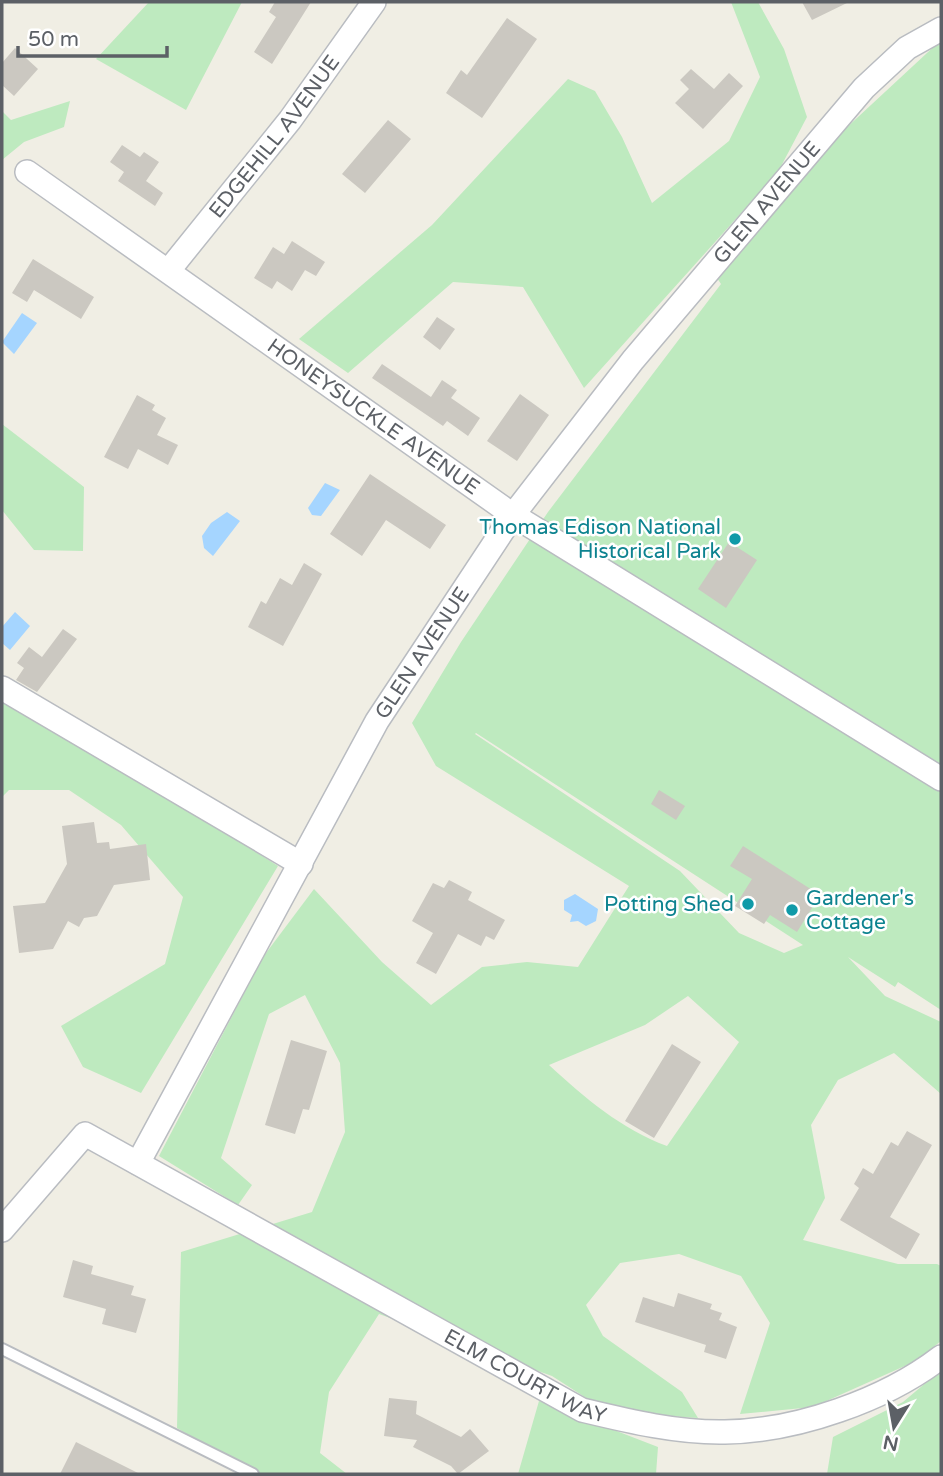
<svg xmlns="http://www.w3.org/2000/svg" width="943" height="1476" viewBox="0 0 943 1476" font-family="'Varela Round',sans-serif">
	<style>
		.green { fill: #beeabf; fill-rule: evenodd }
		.water { fill: #a5d5ff }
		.building { fill: #cbc8c1 }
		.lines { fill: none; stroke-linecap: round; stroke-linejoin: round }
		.service-casing { stroke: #b9bcc1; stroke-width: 14 }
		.minor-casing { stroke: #b9bcc1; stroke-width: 26 }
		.service { stroke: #fff; stroke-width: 10 }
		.minor { stroke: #fff; stroke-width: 23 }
		.culture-dot { fill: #0f9aa8; stroke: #fff; stroke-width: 2.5 }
		.labels { text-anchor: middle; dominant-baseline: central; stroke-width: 5; stroke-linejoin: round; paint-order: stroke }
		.street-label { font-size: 21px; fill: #5c6066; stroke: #fff }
		.culture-label { font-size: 21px; fill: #0d838f; stroke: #fff; text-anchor: end }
	</style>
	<rect width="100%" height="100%" fill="#f0eee4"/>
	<!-- green -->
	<path class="green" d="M 149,2 L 242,2 L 186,110 L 96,59 Z
		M 731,2 L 758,2 L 784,49 L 807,117 L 778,172 L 584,388 L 523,287 L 453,282 L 348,373 L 299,339 L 432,225 L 568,79 L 595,91 L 622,137 L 652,203 L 729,141 L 760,77 Z
		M 941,40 L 941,1010 L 898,982 L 895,987 L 848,957 L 885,996 L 941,1022 L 941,1094 L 894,1053 L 838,1080 L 811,1125 L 825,1198 L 803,1240 L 898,1264 L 937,1264 L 941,1266 L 941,1341 L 916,1361 L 813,1407 L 740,1414 L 770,1323 L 741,1276 L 679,1254 L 620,1263 L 586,1305 L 603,1336 L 682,1392 L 698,1418 L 608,1412 L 552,1376 L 379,1314 L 329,1392 L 320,1453 L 347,1474 L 255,1474 L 177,1428 L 181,1252 L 312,1212 L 345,1132 L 340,1063 L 305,995 L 269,1014 L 221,1158 L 252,1185 L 238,1205 L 159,1156 L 263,957 L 314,889 L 382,962 L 431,1005 L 482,967 L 527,962 L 578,967 L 629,886 L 436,766 L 412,723 L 461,642 L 548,512 L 721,284 L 713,272 L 830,143 ZM 475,734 L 476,733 L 803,945 L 784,953 L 739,933 L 680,871 ZM 688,996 L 739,1042 L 667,1146 C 621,1129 585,1098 549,1065 L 645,1025 Z
		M 70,101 L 64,127 L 24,142 L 2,160 L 2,111 L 11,120 Z
		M 2,424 L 84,487 L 83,551 L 34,550 L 2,510 Z
		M 2,690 L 278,866 L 141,1093 L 83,1067 L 61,1026 L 165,964 L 183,897 L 121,825 L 69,790 L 9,790 L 2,797 Z
		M 941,1370 L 941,1474 L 827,1474 L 833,1437 L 903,1402 Z
		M 539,1401 L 658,1447 L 656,1474 L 518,1474 Z"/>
	<!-- water -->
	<path class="water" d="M 22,313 L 37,323 L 14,354 L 2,342 Z
		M 325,483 L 340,490 L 321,516 L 312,515 L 308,508 Z
		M 227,512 L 240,521 L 213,556 L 204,548 L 202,536 L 211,523 Z
		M 15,612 L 30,626 L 10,650 L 2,643 L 2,627 Z
		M 575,894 L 598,909 L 596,921 L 586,926 L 578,921 L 570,922 L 572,915 L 564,910 L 564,900 Z"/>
	<!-- building -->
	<path class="building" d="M 275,2 L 311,2 L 272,64 L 254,52 L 276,17 L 269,12 Z
		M 802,2 L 849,2 L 812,20 Z
		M 507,18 L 537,39 L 482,118 L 446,93 L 461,70 L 467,75 Z
		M 15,48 L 38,69 L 14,96 L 2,85 L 2,63 Z
		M 691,69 L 714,89 L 729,73 L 743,86 L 703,129 L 675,103 L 689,89 L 680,80 Z
		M 388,120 L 411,139 L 365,193 L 342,174 Z
		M 122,145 L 140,157 L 144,152 L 159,162 L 146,181 L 163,193 L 155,206 L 118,181 L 124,172 L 110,162 Z
		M 292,241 L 325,262 L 316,276 L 305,270 L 292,291 L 277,281 L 272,289 L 254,278 L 273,247 L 284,254 Z
		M 33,259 L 94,297 L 81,319 L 34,290 L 27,302 L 12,293 Z
		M 437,317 L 455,329 L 440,350 L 423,337 Z
		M 382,364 L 431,397 L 442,380 L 457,390 L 451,398 L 480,418 L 468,436 L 447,421 L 443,426 L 372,378 Z
		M 520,394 L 549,415 L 517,461 L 487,441 Z
		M 137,395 L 155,405 L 152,410 L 166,418 L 157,435 L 178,445 L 168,465 L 138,449 L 128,469 L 104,457 Z
		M 370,474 L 446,525 L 430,549 L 386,520 L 362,556 L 330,534 Z
		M 729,542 L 757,560 L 726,608 L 698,589 Z
		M 304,563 L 322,574 L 283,646 L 248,627 L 261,601 L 266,604 L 280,578 L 292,585 Z
		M 63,629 L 77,639 L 37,692 L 16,680 L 24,668 L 17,663 L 29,647 L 42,657 Z
		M 659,790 L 685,806 L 676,820 L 651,804 Z
		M 94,822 L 97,843 L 109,842 L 110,849 L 146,844 L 150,880 L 114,885 L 97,916 L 84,918 L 79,927 L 68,921 L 53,949 L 19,953 L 13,906 L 45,903 L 67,864 L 62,826 Z
		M 743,846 L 820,895 L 797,932 L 770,915 L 764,924 L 735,906 L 752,879 L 730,866 Z
		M 449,880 L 472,892 L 468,900 L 505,920 L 494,940 L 486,936 L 481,946 L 458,934 L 436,974 L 416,963 L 433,933 L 412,921 L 433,883 L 444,888 Z
		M 291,1040 L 327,1051 L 309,1110 L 303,1109 L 295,1134 L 265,1125 Z
		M 672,1044 L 701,1062 L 654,1138 L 625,1121 Z
		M 907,1131 L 932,1145 L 890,1217 L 920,1234 L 906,1259 L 840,1220 L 859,1188 L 854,1184 L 863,1168 L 873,1174 L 891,1142 L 898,1146 Z
		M 73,1260 L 93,1266 L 91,1274 L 134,1286 L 131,1295 L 146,1299 L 136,1333 L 102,1324 L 106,1309 L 63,1297 Z
		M 678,1293 L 712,1304 L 710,1309 L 722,1313 L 719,1320 L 737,1327 L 726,1359 L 704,1352 L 706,1345 L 635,1322 L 643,1297 L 674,1307 Z
		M 389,1398 L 417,1401 L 416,1414 L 461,1437 L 470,1429 L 489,1451 L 458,1474 L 451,1466 L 413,1447 L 417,1440 L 384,1436 Z
		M 76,1442 L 140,1474 L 60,1474 Z"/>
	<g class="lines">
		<defs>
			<path id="service" d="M 2,1349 L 253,1474"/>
			<g id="minor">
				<path id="s1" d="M 27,172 L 513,515 L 941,779"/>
				<path id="s2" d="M 169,270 L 290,120 L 374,2"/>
				<path d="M 2,688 L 301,864"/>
				<path id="s3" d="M 138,1163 L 377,721 L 513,515 L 633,360 L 864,88 L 907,48 L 941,29"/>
				<path id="s4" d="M 2,1230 L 85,1134 L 582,1410 C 628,1421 677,1433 725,1432 C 797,1431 885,1400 941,1357"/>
			</g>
		</defs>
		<!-- service casing -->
		<use href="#service" class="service-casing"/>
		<!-- minor casing -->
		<use href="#minor" class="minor-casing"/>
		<!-- service -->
		<use href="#service" class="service"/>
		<!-- minor -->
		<use href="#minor" class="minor"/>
	</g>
	<!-- markers -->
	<g class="culture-dot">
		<circle cx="735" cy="539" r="7"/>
		<circle cx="748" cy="904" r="7"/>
		<circle cx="792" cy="910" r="7"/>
	</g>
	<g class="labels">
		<!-- street labels -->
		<g class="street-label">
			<text stroke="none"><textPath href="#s2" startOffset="170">EDGEHILL AVENUE</textPath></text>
			<text stroke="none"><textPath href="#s3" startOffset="1152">GLEN AVENUE</textPath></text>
			<text stroke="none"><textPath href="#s1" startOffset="424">HONEYSUCKLE AVENUE</textPath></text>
			<text stroke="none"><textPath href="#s3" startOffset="584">GLEN AVENUE</textPath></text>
			<text stroke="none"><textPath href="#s4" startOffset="630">ELM COURT WAY</textPath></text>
		</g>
		<!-- culture labels -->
		<g class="culture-label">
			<text x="721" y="527">Thomas Edison National<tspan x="721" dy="24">Historical Park</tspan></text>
			<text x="806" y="898" text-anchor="start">Gardener's<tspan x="806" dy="24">Cottage</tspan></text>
			<text x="734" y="904">Potting Shed</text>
		</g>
	</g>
	<!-- border -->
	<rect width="943" height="1476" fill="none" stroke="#5c6066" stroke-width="7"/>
	<!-- north arrow -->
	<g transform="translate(894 1427) rotate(191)" stroke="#ffffff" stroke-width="5" paint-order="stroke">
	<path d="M0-5L12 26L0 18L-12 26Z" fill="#5c6066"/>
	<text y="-10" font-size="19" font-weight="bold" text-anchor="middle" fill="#5c6066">N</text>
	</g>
	<!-- scale -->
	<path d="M18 46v10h149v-10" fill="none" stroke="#5c6066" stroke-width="3.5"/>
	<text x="28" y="46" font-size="21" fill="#5c6066" stroke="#ffffff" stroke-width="5" paint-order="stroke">50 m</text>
</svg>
